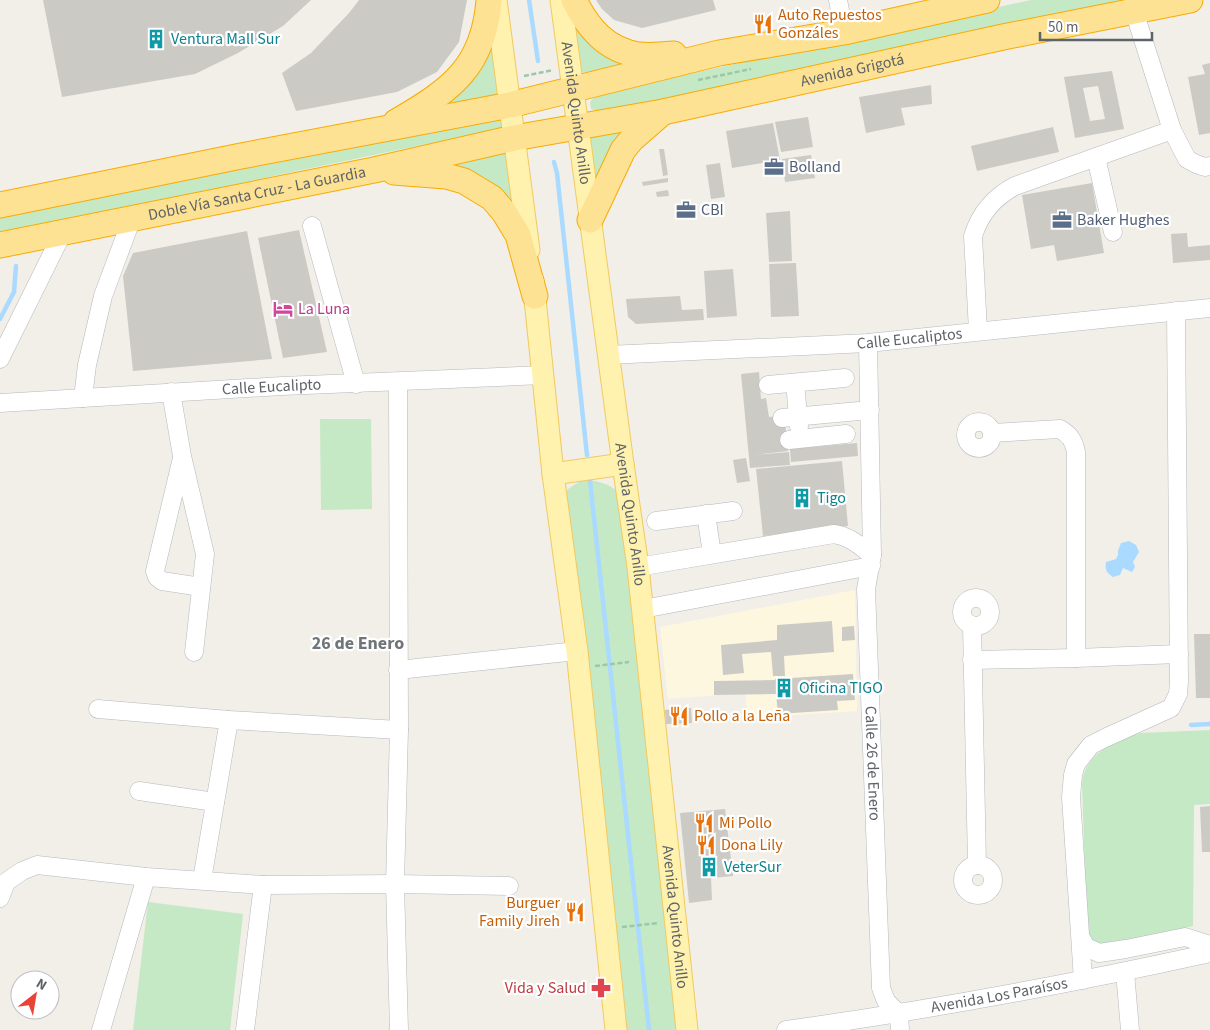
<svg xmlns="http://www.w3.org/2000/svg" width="1210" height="1030" viewBox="0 0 1210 1030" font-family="'Source Sans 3',sans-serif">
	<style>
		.commercial { fill: #fef7e0 }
		.green { fill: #c5e8c5 }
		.water { fill: #aadaff }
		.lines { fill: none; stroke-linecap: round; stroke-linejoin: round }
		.stream { stroke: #aadaff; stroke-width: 4.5 }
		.building { fill: #cccac5; fill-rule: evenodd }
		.minor-casing { stroke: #b5b8bc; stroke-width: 19 }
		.major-casing { stroke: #f2c960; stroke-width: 23 }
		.highway-casing { stroke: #f9ab00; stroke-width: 27 }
		.path { stroke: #9cc7a9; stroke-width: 2.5; stroke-dasharray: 5 2.5; stroke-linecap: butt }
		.minor { stroke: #fff; stroke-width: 18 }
		.major { stroke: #fff2af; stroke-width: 21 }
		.highway { stroke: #fde293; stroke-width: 25 }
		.labels { text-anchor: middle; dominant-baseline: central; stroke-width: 4.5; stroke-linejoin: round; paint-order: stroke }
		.food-label { font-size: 16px; fill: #c56008; stroke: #fff; text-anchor: start }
		.culture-label { font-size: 16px; fill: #0d838f; stroke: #fff; text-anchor: start }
		.street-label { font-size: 16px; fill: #5f6368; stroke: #fff }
		.service-label { font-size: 16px; fill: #4e5e75; stroke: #fff; text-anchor: start }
		.hotel-label { font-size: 16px; fill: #b23c85; stroke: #fff; text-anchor: start }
		.health-label { font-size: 16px; fill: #be3a42; stroke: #fff; text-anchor: end }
		.neighbourhood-label { font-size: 18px; font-weight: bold; fill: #70757a; stroke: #fff }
	</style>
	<rect width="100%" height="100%" fill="#f1efe8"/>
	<!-- commercial -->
	<path class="commercial" d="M 855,590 L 857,711 L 748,718 L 745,693 L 668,699 L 660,627 Z"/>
	<!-- green -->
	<path class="green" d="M 1031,0 L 1149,0 L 606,113 L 600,112 L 591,109 L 590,102 L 597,94 Z
		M 569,4 L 577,19 L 666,60 L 580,73 Z
		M 492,22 L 503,94 L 428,109 Z
		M 507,114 L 508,127 L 273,176 L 136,208 L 0,236 L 0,211 Z
		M 645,124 L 596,187 L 583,136 Z
		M 510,148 L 525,243 L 445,167 Z
		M 320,419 L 371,419 L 372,509 L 321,510 Z
		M 582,480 C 597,480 607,483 619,492 L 677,1030 L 622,1030 L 564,495 L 568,489 Z
		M 1210,730 L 1210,804 L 1194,805 L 1193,926 L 1103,947 L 1093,943 L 1087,933 L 1082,783 C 1084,755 1116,739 1140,733 Z
		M 148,902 L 243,914 L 230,1030 L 133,1030 Z"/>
	<!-- water -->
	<path class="water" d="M 1129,541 L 1136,545 L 1139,552 L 1133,562 L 1135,567 L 1132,572 L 1123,568 L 1120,575 L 1113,577 C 1106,572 1105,570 1106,562 L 1116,559 L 1118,555 L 1118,551 L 1121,543 Z"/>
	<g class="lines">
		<!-- stream -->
		<path class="stream" d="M 529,0 L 538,61
			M 554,162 L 557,173 L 587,455
			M 0,319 L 14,292 L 16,266
			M 590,481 L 649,1030
			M 1191,725 L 1210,724"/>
	</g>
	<!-- building -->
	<path class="building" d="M 43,0 L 311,0 L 283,26 L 238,53 L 195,74 L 62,97 Z
		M 359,0 L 467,0 L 459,42 L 437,72 L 397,92 L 296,111 L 282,73 L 311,53 L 349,13 Z
		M 596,0 L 713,0 L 716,10 L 642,28 L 614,20 L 602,9 Z
		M 1210,63 L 1210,133 L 1199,135 L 1188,77 L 1205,74 L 1202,65 Z
		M 1112,71 L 1124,129 L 1075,138 L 1064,77 ZM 1098,86 L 1105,119 L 1090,121 L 1083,88 Z
		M 931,85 L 932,104 L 901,108 L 905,125 L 866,133 L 859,97 Z
		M 808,117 L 813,147 L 781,152 L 775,122 Z
		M 773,123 L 780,160 L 732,168 L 726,131 Z
		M 1053,127 L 1059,152 L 977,171 L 971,146 Z
		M 659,149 L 664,149 L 668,175 L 663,176 Z
		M 811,155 L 815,178 L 785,182 L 782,159 Z
		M 720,163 L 725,197 L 711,199 L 706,165 Z
		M 668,178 L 668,182 L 643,186 L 642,182 Z
		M 1092,183 L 1104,253 L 1057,261 L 1054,245 L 1031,249 L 1022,195 Z
		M 668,190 L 669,196 L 657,197 L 656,192 Z
		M 790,211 L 792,261 L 769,262 L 766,213 Z
		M 299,230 L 327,352 L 283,358 L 258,238 Z
		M 247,231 L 272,359 L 133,371 L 123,276 L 133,253 Z
		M 1187,233 L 1188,247 L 1210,245 L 1210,260 L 1173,263 L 1171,234 Z
		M 796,263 L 799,316 L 771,317 L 769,264 Z
		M 733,269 L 737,316 L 707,318 L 704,271 Z
		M 680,296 L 682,310 L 703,309 L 704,320 L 636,324 L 628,317 L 626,299 Z
		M 759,372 L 761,399 L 766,398 L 769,417 L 777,416 L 785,422 L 788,451 L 752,455 L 789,452 L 790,465 L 750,468 L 741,374 Z
		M 857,443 L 858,456 L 791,462 L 790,449 Z
		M 746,458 L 750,481 L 737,483 L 733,460 Z
		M 842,461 L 848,526 L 763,536 L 756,469 Z
		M 832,621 L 834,652 L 784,656 L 785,676 L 773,676 L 771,652 L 742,654 L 744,673 L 723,675 L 721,645 L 777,640 L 777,625 Z
		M 854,626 L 855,640 L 842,641 L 842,627 Z
		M 1194,634 L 1210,634 L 1210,698 L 1196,698 Z
		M 853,674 L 855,700 L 837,701 L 838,710 L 778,714 L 776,694 L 714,695 L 714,681 L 775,680 L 775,679 Z
		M 691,708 L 692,723 L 666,724 L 665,710 Z
		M 1210,806 L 1210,852 L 1202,852 L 1200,807 Z
		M 725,809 L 733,876 L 711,878 L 712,900 L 689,903 L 680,813 Z"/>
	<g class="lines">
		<defs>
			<g id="minor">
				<path d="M 838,0 L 844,32"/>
				<path d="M 1134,11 L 1172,130 L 1187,159 L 1196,164 L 1205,167 L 1210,166"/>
				<path d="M 1096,157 L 1113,232"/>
				<path d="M 312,226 L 356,384"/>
				<path d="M 978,331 L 973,236 C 980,214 994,197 1015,186 L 1172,130"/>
				<path id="s1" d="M 868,343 L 872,555 L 866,589 L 881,988 L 886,1001 L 899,1014 L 900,1030"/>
				<path id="s2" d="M 608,355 L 868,343 L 1210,308"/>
				<path d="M 0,359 L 63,232"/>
				<path d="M 398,382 L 399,730 L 395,884 L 399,1030"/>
				<path d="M 795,383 L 799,427"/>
				<path d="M 768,385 L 845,378"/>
				<path d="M 171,392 L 182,456 L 205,554 L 194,652"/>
				<path d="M 83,398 L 87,365 L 103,296 L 132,218"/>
				<path id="s3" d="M 0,403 L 282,386 L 543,375"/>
				<path d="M 782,418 L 870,410"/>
				<circle cx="979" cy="435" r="13"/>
				<path d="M 992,433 L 1060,429 C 1070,435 1074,441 1076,452 L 1076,658"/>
				<path d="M 789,440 L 846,434"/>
				<path d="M 181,462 L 155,571 L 157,577 L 162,581 L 201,587"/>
				<path d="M 706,514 L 712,554"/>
				<path d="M 656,521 L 733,511"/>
				<path d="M 638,567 L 834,534 C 849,536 860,546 872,555"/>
				<circle cx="976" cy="612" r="14"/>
				<path d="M 643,609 L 871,566"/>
				<path d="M 972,625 L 977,865"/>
				<path d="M 972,660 L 1076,658 L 1179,654"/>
				<path d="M 398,670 L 577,651"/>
				<path d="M 98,709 L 229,720 L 399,730"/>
				<path d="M 139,791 L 215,802"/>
				<circle cx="978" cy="880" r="15"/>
				<path d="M 202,880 L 229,720"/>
				<path d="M 0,898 L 6,882 L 22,871 L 37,865 L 146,877 L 263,885 L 395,884 L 509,886"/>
				<path d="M 1081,938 L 1086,947 L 1099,953 L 1126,949 L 1185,937 L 1210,945"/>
				<path d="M 1125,972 L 1130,1030"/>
				<path d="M 1083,980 L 1071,797 L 1073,775 L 1076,764 L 1091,745 L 1107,737 L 1171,708 L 1178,694 L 1179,681 L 1176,311"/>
				<path d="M 101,1030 L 146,877"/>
				<path d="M 245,1030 L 263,885"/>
				<path id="s4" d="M 786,1030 C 929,1010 1070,984 1210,953"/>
			</g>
			<g id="major">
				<path d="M 496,0 L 529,250"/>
				<path id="s5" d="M 561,0 L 623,464 L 638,567 L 687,1030"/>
				<path d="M 533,280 L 553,474 L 577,651 L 616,1030"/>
				<path d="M 553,474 L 623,464"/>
			</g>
			<g id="highway">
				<path d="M 574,0 C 588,28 606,50 639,55 C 650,56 663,55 674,54"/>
				<path d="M 396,122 C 451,90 484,67 489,0"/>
				<path d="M 394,172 L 446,176 L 464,181 L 492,198 L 504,212 L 518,235 L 535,296"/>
				<path d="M 0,205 L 241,156 L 510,105 L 719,53 L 844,32 L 987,0"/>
				<path d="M 590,220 L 623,150 L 632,139 L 663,112"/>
				<path id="s6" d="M 0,245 L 374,170 L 514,138 L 663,112 L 1003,37 L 1190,0"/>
			</g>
		</defs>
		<!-- minor casing -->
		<use href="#minor" class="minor-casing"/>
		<!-- major casing -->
		<use href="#major" class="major-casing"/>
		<!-- highway casing -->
		<use href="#highway" class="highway-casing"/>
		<!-- path -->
		<path class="path" d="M 524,76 L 553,70
			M 698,80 L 751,69
			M 595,666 L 629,662
			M 622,927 L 659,923"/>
		<!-- minor -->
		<use href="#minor" class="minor"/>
		<!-- major -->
		<use href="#major" class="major"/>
		<!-- highway -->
		<use href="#highway" class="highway"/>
	</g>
	<!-- icons -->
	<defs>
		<symbol id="restaurant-bare" viewBox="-9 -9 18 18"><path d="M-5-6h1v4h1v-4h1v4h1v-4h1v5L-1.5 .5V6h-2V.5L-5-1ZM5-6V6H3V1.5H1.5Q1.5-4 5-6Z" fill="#e8710a" stroke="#fff" stroke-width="2.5" paint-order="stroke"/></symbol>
		<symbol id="building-bare" viewBox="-9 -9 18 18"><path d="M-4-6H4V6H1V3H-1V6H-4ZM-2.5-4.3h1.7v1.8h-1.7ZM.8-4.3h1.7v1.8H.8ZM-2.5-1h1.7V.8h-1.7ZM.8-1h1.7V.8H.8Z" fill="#0f9aa8" stroke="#fff" stroke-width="2.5" paint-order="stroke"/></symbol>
		<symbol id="office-bare" viewBox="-9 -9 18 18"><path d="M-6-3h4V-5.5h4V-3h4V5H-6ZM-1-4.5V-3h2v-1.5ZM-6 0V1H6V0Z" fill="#5c6f8a" stroke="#fff" stroke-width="2.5" paint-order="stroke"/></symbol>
		<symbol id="hotel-bare" viewBox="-9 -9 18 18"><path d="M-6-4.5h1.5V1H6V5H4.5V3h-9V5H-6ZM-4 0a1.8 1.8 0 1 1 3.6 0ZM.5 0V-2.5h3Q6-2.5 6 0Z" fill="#d1479c" stroke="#fff" stroke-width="2.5" paint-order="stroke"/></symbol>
		<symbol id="pharmacy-bare" viewBox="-9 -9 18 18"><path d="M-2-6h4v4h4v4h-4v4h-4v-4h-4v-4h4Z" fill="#e0444e" stroke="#fff" stroke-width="2.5" paint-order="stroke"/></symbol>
	</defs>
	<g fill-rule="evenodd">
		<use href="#restaurant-bare" x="749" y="10" width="28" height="28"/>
		<use href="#building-bare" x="142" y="25" width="28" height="28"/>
		<use href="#office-bare" x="760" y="153" width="28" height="28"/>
		<use href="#office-bare" x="672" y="196" width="28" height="28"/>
		<use href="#office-bare" x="1048" y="206" width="28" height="28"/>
		<use href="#hotel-bare" x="269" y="295" width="28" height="28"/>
		<use href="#building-bare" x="788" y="484" width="28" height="28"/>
		<use href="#building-bare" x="770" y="674" width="28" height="28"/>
		<use href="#restaurant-bare" x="665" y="702" width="28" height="28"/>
		<use href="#restaurant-bare" x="690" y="809" width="28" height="28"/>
		<use href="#restaurant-bare" x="692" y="831" width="28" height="28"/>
		<use href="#building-bare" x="695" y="853" width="28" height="28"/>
		<use href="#restaurant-bare" x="561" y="898" width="28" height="28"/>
		<use href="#pharmacy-bare" x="587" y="974" width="28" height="28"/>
	</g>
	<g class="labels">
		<!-- food labels -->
		<g class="food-label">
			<text x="778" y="15">Auto Repuestos<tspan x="778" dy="18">Gonzáles</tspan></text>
			<text x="694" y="716">Pollo a la Leña</text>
			<text x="719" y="823">Mi Pollo</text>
			<text x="721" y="845">Dona Lily</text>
			<text x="560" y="903" text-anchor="end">Burguer<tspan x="560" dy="18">Family Jireh</tspan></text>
		</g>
		<!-- culture labels -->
		<g class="culture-label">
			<text x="171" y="39">Ventura Mall Sur</text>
			<text x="817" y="498">Tigo</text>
			<text x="799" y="688">Oficina TIGO</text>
			<text x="724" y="867">VeterSur</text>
		</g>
		<!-- street labels -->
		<g class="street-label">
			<text stroke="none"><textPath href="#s6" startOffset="870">Avenida Grigotá</textPath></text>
			<text stroke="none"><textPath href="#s5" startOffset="114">Avenida Quinto Anillo</textPath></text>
			<text stroke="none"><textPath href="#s6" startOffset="262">Doble Vía Santa Cruz - La Guardia</textPath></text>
			<text stroke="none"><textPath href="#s2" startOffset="302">Calle Eucaliptos</textPath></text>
			<text stroke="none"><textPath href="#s3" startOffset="272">Calle Eucalipto</textPath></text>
			<text stroke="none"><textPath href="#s5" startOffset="519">Avenida Quinto Anillo</textPath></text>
			<text stroke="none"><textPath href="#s1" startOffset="421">Calle 26 de Enero</textPath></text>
			<text stroke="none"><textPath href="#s5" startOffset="924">Avenida Quinto Anillo</textPath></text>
			<text stroke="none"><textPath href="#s4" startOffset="216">Avenida Los Paraísos</textPath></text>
		</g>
		<!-- service labels -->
		<g class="service-label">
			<text x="789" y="167">Bolland</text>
			<text x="701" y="210">CBI</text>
			<text x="1077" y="220">Baker Hughes</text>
		</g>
		<!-- hotel labels -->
		<g class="hotel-label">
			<text x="298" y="309">La Luna</text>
		</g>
		<!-- health labels -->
		<g class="health-label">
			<text x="586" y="988">Vida y Salud</text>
		</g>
		<!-- neighbourhood labels -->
		<g class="neighbourhood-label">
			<text x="358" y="643">26 de Enero</text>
		</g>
	</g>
	<!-- north arrow -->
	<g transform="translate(35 995) rotate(31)"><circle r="24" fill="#ffffff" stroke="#bfc1c3"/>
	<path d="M0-4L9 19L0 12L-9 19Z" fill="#ea4335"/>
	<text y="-8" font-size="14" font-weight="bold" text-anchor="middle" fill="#5f6368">N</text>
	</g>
	<!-- scale -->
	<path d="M1040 32v8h112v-8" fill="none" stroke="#5f6368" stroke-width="2.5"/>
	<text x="1048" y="32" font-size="15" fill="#5f6368" stroke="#ffffff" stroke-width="4" paint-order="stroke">50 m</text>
</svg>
